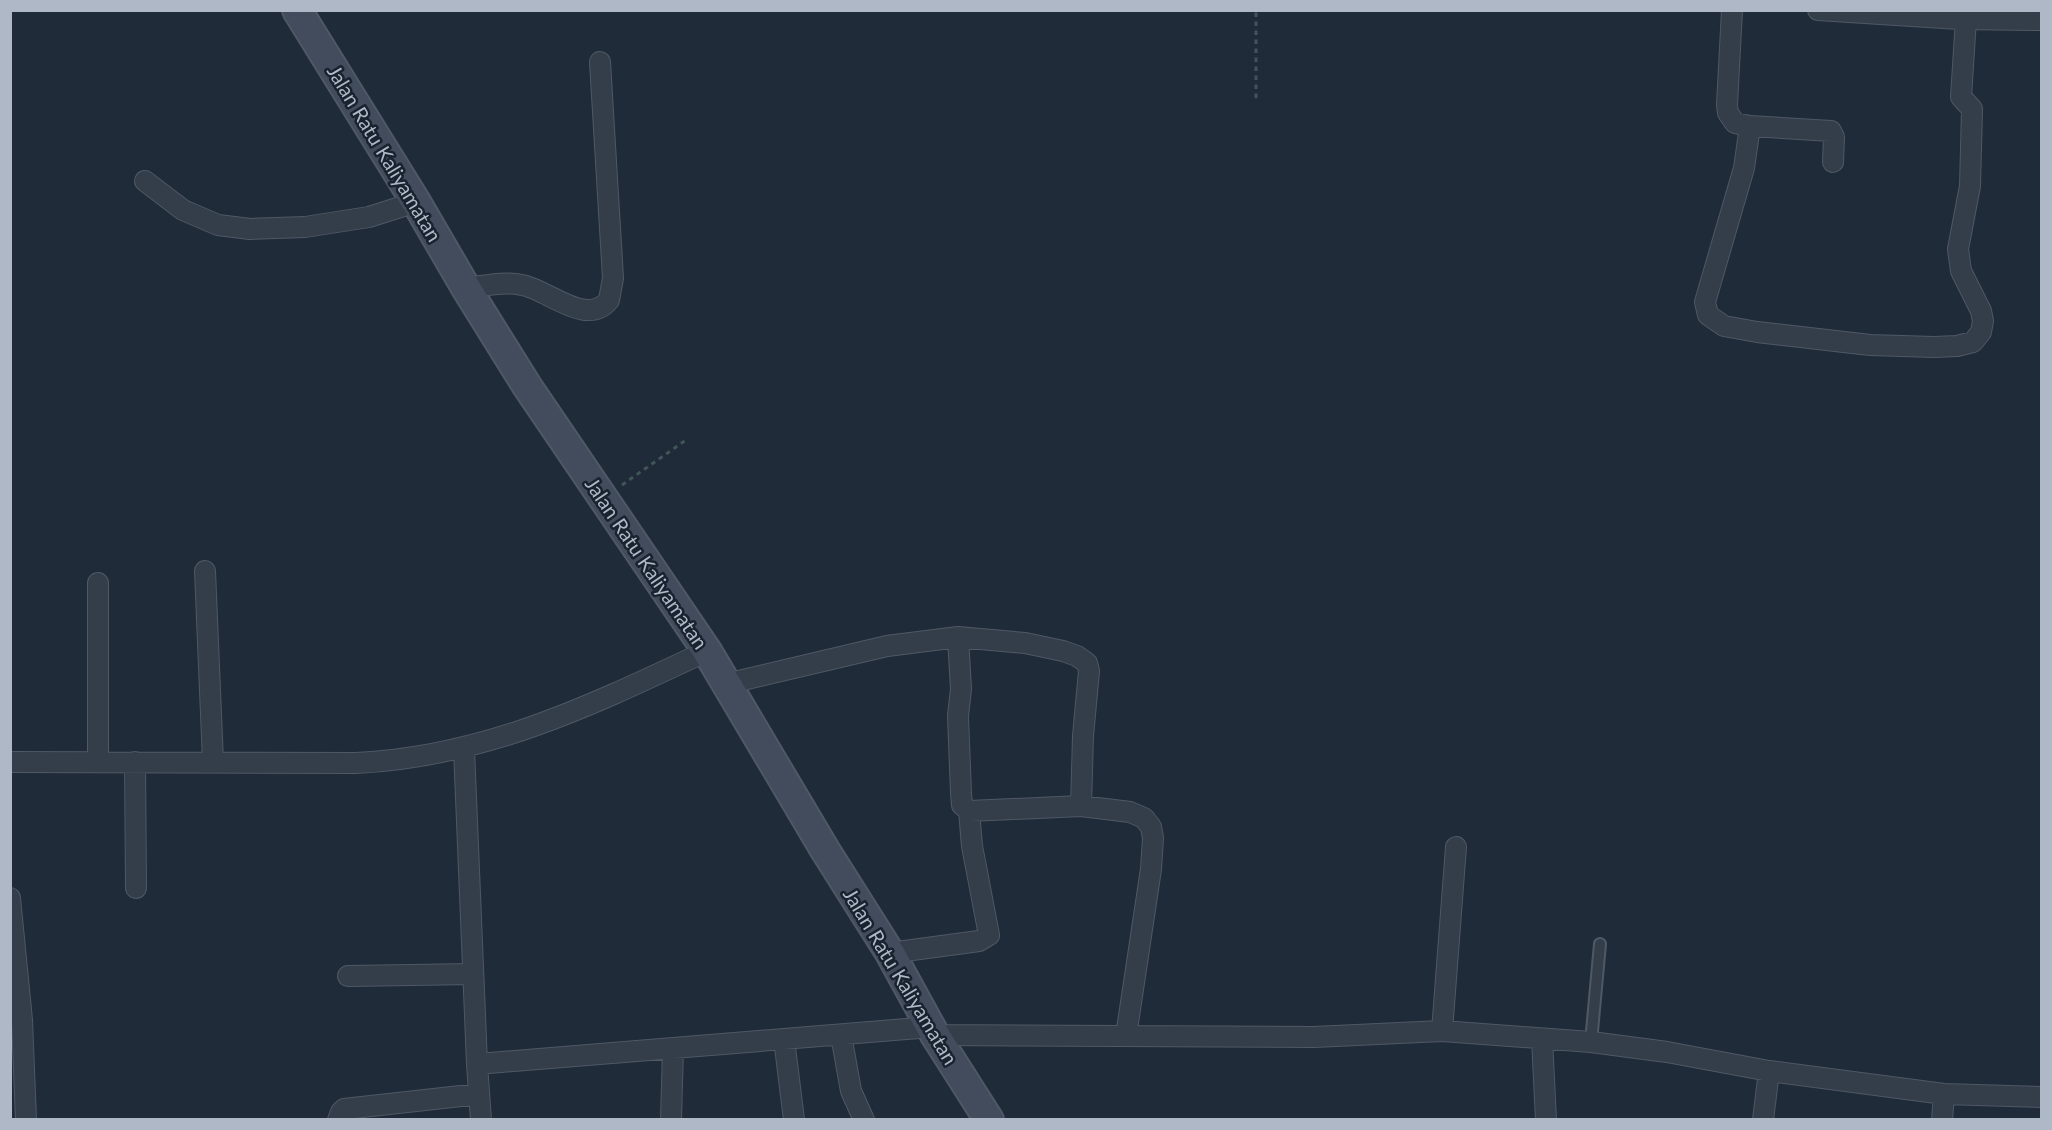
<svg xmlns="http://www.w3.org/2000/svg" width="2052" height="1130" viewBox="0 0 2052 1130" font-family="Lato,sans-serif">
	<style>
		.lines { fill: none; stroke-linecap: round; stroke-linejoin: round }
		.service-casing { stroke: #4f5865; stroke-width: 14 }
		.minor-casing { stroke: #4f5865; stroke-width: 22 }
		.secondary-casing { stroke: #4f5865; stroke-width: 32 }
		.path { stroke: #405558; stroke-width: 3; stroke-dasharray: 4.5 4.5; stroke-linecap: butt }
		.service { stroke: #343d4a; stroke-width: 10 }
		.minor { stroke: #343d4a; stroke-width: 20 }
		.secondary { stroke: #424c5d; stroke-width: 28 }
		.labels { text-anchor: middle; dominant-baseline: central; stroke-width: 5; stroke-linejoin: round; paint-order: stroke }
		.street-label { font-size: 20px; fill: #afb8c7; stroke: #19222f }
	</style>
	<rect width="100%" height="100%" fill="#202b3a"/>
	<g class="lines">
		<defs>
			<path id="service" d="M 1591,1042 L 1600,944"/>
			<path id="minor" d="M 1732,10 L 1727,105 L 1728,113 L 1735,123 L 1750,126 L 1744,168 L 1705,302 L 1708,315 L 1724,326 L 1757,332 L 1870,345 L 1934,347 L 1957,346 L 1973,342 L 1981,332 L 1983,321 L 1981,311 L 1961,271 L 1958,249 L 1970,186 L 1972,109 L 1961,97 L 1966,19
				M 1818,10 L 1959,19 L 2042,20
				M 1750,126 L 1831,131 L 1834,137 L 1833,162
				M 145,181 L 183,210 L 218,225 L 250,229 L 305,227 L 369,217 L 416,202
				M 466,288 C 484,286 504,281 522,285 C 547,289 587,328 609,300 L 613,278 L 600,62
				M 205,571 L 213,762
				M 98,583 L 98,762
				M 958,637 L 961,689 L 958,716 L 961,793 L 962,805 L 969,811 L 1081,806 L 1130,812 L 1144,818 L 1151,827 L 1153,838 L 1151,869 L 1126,1036
				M 726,684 L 887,646 L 958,637 L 1025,643 L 1063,651 L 1077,656 L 1087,663 L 1089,671 L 1083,736 L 1081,806
				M 464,749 L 477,1064 L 481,1120
				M 10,762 L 356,763 C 485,757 592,705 707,651
				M 135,762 L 136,888
				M 10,898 L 22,1020 L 26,1120
				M 890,953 L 979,941 L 989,935 L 972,846 L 969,811
				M 348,976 L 473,974
				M 1442,1031 L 1456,847
				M 841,1035 L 851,1091 L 864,1120
				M 935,1035 L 1314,1037 L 1442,1031 L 1591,1042 L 1667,1052 L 1769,1071 L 1944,1094 L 2042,1097
				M 784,1039 L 794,1120
				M 1542,1039 L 1546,1120
				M 477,1064 L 931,1027
				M 338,1120 L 341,1112 L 344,1109 L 479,1094
				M 671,1120 L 673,1048
				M 1763,1120 L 1769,1071
				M 1942,1120 L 1944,1094"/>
			<path id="secondary" d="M 297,10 L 416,202 L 466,288 L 527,386 L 707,651 L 825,850 L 890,953 L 935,1035 L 989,1120"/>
		</defs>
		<!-- service casing -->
		<use href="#service" class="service-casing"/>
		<!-- minor casing -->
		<use href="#minor" class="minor-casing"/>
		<!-- secondary casing -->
		<use href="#secondary" class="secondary-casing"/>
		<!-- path -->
		<path class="path" d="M 1256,98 L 1256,10
			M 622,485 L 686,440"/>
		<!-- service -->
		<use href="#service" class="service"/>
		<!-- minor -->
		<use href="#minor" class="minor"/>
		<!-- secondary -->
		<use href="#secondary" class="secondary"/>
	</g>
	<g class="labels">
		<!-- street labels -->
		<g class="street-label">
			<text transform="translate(385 153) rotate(59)">Jalan Ratu Kaliyamatan</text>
			<text transform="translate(647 563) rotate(56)">Jalan Ratu Kaliyamatan</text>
			<text transform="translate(901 976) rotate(59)">Jalan Ratu Kaliyamatan</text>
		</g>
	</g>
	<!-- border -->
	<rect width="2052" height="1130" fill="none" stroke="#afb8c7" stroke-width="24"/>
</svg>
